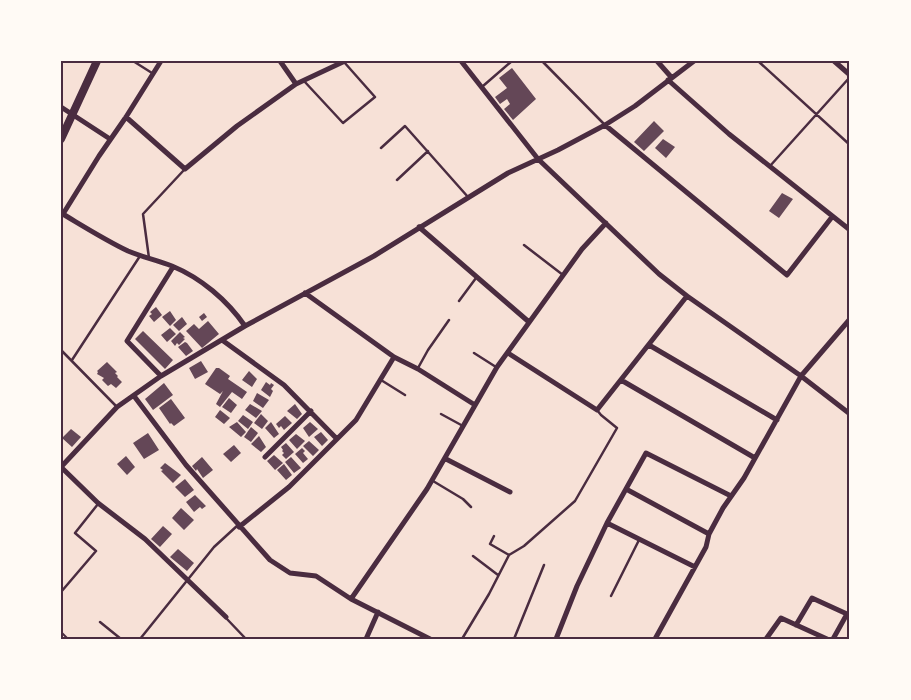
<svg xmlns="http://www.w3.org/2000/svg" width="911" height="700" viewBox="0 0 911 700" font-family="Manrope,sans-serif">
	<style>
		.building { fill: #644757 }
		.lines { fill: none; stroke-linecap: round; stroke-linejoin: round }
		.path { stroke: #4a2c40; stroke-width: 2 }
		.service { stroke: #4a2c40; stroke-width: 2.5 }
		.minor { stroke: #4a2c40; stroke-width: 5 }
		.secondary { stroke: #4a2c40; stroke-width: 8 }
		.neatline { fill: none; stroke: #4a2c40; stroke-width: 2 }
	</style>
	<rect width="100%" height="100%" fill="#f7e1d7"/>
	<!-- building -->
	<path class="building" d="M 512,68 L 536,99 L 513,120 L 504,109 L 510,104 L 507,99 L 500,104 L 495,97 L 507,88 L 499,78 Z
		M 654,121 L 664,131 L 644,151 L 634,142 Z
		M 663,139 L 675,147 L 666,158 L 655,148 Z
		M 782,193 L 793,199 L 779,218 L 769,211 Z
		M 156,307 L 162,315 L 154,322 L 149,316 L 152,314 L 150,312 Z
		M 170,311 L 176,320 L 170,326 L 162,317 Z
		M 204,313 L 207,317 L 202,321 L 199,317 Z
		M 182,317 L 187,324 L 179,331 L 173,325 Z
		M 208,321 L 219,334 L 202,348 L 186,331 L 194,324 L 199,329 Z
		M 170,328 L 176,334 L 167,342 L 161,335 Z
		M 143,331 L 173,360 L 165,369 L 135,339 Z
		M 180,332 L 185,337 L 183,338 L 185,339 L 179,345 L 177,343 L 175,346 L 171,341 Z
		M 185,342 L 187,343 L 193,351 L 186,356 L 178,347 Z
		M 201,361 L 208,372 L 195,379 L 189,368 Z
		M 107,362 L 117,372 L 115,373 L 118,376 L 117,377 L 122,382 L 116,388 L 111,384 L 108,386 L 102,380 L 104,378 L 97,374 L 98,372 L 97,371 Z
		M 216,368 L 219,368 L 230,376 L 228,379 L 247,392 L 242,399 L 232,392 L 220,407 L 216,404 L 223,391 L 220,394 L 205,384 Z
		M 249,371 L 257,379 L 252,387 L 242,380 Z
		M 266,382 L 270,385 L 271,383 L 274,385 L 271,389 L 273,391 L 270,397 L 261,390 Z
		M 164,383 L 173,395 L 153,410 L 145,399 Z
		M 257,393 L 269,400 L 263,408 L 253,401 Z
		M 229,398 L 237,405 L 231,413 L 222,407 Z
		M 171,399 L 185,418 L 174,426 L 171,423 L 170,424 L 159,408 Z
		M 250,404 L 262,411 L 256,418 L 245,410 Z
		M 295,404 L 302,414 L 297,419 L 287,411 Z
		M 220,410 L 230,418 L 224,424 L 215,417 Z
		M 261,414 L 268,421 L 262,429 L 254,423 Z
		M 243,415 L 253,422 L 248,429 L 238,421 Z
		M 285,416 L 292,423 L 284,430 L 281,426 L 279,428 L 276,424 Z
		M 237,422 L 246,432 L 241,437 L 229,427 Z
		M 271,422 L 279,434 L 274,438 L 265,428 Z
		M 310,422 L 318,429 L 309,437 L 303,428 Z
		M 251,427 L 258,433 L 251,442 L 244,437 Z
		M 71,429 L 81,437 L 72,447 L 62,438 Z
		M 321,432 L 328,440 L 322,446 L 314,437 Z
		M 148,433 L 159,450 L 144,459 L 133,443 Z
		M 296,434 L 305,441 L 297,449 L 289,440 Z
		M 259,436 L 266,447 L 261,452 L 251,444 Z
		M 309,441 L 319,450 L 313,456 L 303,446 Z
		M 286,443 L 294,452 L 286,459 L 282,455 L 284,453 L 282,451 L 283,450 L 281,447 Z
		M 234,445 L 241,453 L 231,462 L 223,454 Z
		M 302,448 L 305,451 L 303,453 L 308,459 L 303,463 L 295,454 Z
		M 274,455 L 283,463 L 275,470 L 267,461 Z
		M 126,456 L 135,467 L 127,475 L 117,464 Z
		M 202,457 L 213,470 L 203,478 L 197,469 L 196,471 L 192,466 Z
		M 291,457 L 301,468 L 294,473 L 285,462 Z
		M 165,463 L 181,475 L 173,483 L 161,471 L 163,470 L 160,468 Z
		M 284,464 L 292,475 L 286,480 L 277,470 Z
		M 185,479 L 194,490 L 185,497 L 175,487 Z
		M 195,495 L 206,506 L 202,509 L 200,507 L 194,512 L 186,502 Z
		M 181,508 L 194,520 L 184,530 L 172,518 Z
		M 163,526 L 172,534 L 160,547 L 151,539 Z
		M 178,549 L 194,563 L 187,571 L 170,557 Z"/>
	<g class="lines">
		<!-- path -->
		<path class="path" d="M 61,632 L 68,639"/>
		<!-- service -->
		<path class="service" d="M 133,61 L 152,73
			M 542,61 L 604,124
			M 758,61 L 850,145
			M 304,81 L 343,123 L 375,97 L 344,62
			M 483,86 L 512,61
			M 381,148 L 405,126 L 468,197
			M 770,166 L 850,77
			M 397,180 L 428,151
			M 524,245 L 563,275
			M 149,258 L 143,214 L 184,170
			M 459,301 L 476,278
			M 61,350 L 116,406
			M 474,353 L 496,367
			M 72,360 L 140,256
			M 418,368 L 428,350 L 449,320
			M 381,380 L 405,395
			M 441,414 L 463,426
			M 433,481 L 463,499 L 471,507
			M 494,536 L 490,544 L 509,555
			M 473,556 L 498,575
			M 61,592 L 96,551 L 75,533 L 98,504
			M 611,596 L 639,540
			M 226,618 L 246,639
			M 100,622 L 121,639
			M 140,639 L 214,547 L 238,525
			M 462,639 L 489,594 L 509,555 L 524,546 L 575,501 L 617,428 L 601,415 L 597,410
			M 514,639 L 544,565"/>
		<!-- minor -->
		<path class="minor" d="M 280,61 L 296,84
			M 461,61 L 538,159 L 659,274 L 687,296 L 801,376 L 850,414
			M 657,61 L 672,78
			M 834,61 L 850,75
			M 668,80 L 729,134 L 850,230
			M 61,107 L 110,139
			M 126,117 L 185,169 L 237,126 L 296,84 L 345,61
			M 605,125 L 787,275 L 832,217
			M 61,213 C 83,226 105,240 128,251 C 142,257 157,260 172,266 C 201,278 227,300 245,326
			M 63,214 L 99,156 L 126,117 L 161,61
			M 419,227 L 529,322
			M 305,293 L 394,357 L 418,369 L 475,405
			M 222,340 L 284,385 L 337,439
			M 649,345 L 777,420
			M 508,353 L 597,410 L 687,296
			M 161,376 L 127,341 L 173,267
			M 621,380 L 755,458
			M 134,396 L 186,465 L 270,560 L 290,573 L 316,576 L 351,599 L 430,639
			M 265,457 L 311,411
			M 446,459 L 510,492
			M 61,467 L 117,407 L 161,376 L 245,326 L 374,256 L 508,173 L 558,150 L 605,125 L 635,106 L 694,61
			M 61,467 L 98,503 L 145,539 L 226,617
			M 626,489 L 709,534
			M 607,523 L 695,567
			M 239,527 L 289,487 L 356,420 L 394,357
			M 351,599 L 427,489 L 497,367 L 582,249 L 606,223
			M 796,625 L 812,598 L 847,614 L 833,639
			M 366,639 L 378,612
			M 556,639 L 577,586 L 607,523 L 646,453 L 731,496
			M 655,639 L 706,547 L 709,534 L 723,508 L 744,478 L 801,376 L 850,319
			M 766,639 L 781,618 L 827,639"/>
		<!-- secondary -->
		<path class="secondary" d="M 61,139 L 97,61"/>
	</g>
	<!-- border -->
	<rect width="911" height="700" fill="none" stroke="#fffaf5" stroke-width="125"/>
	<rect x="62" y="62" width="786" height="576" class="neatline"/>
</svg>
